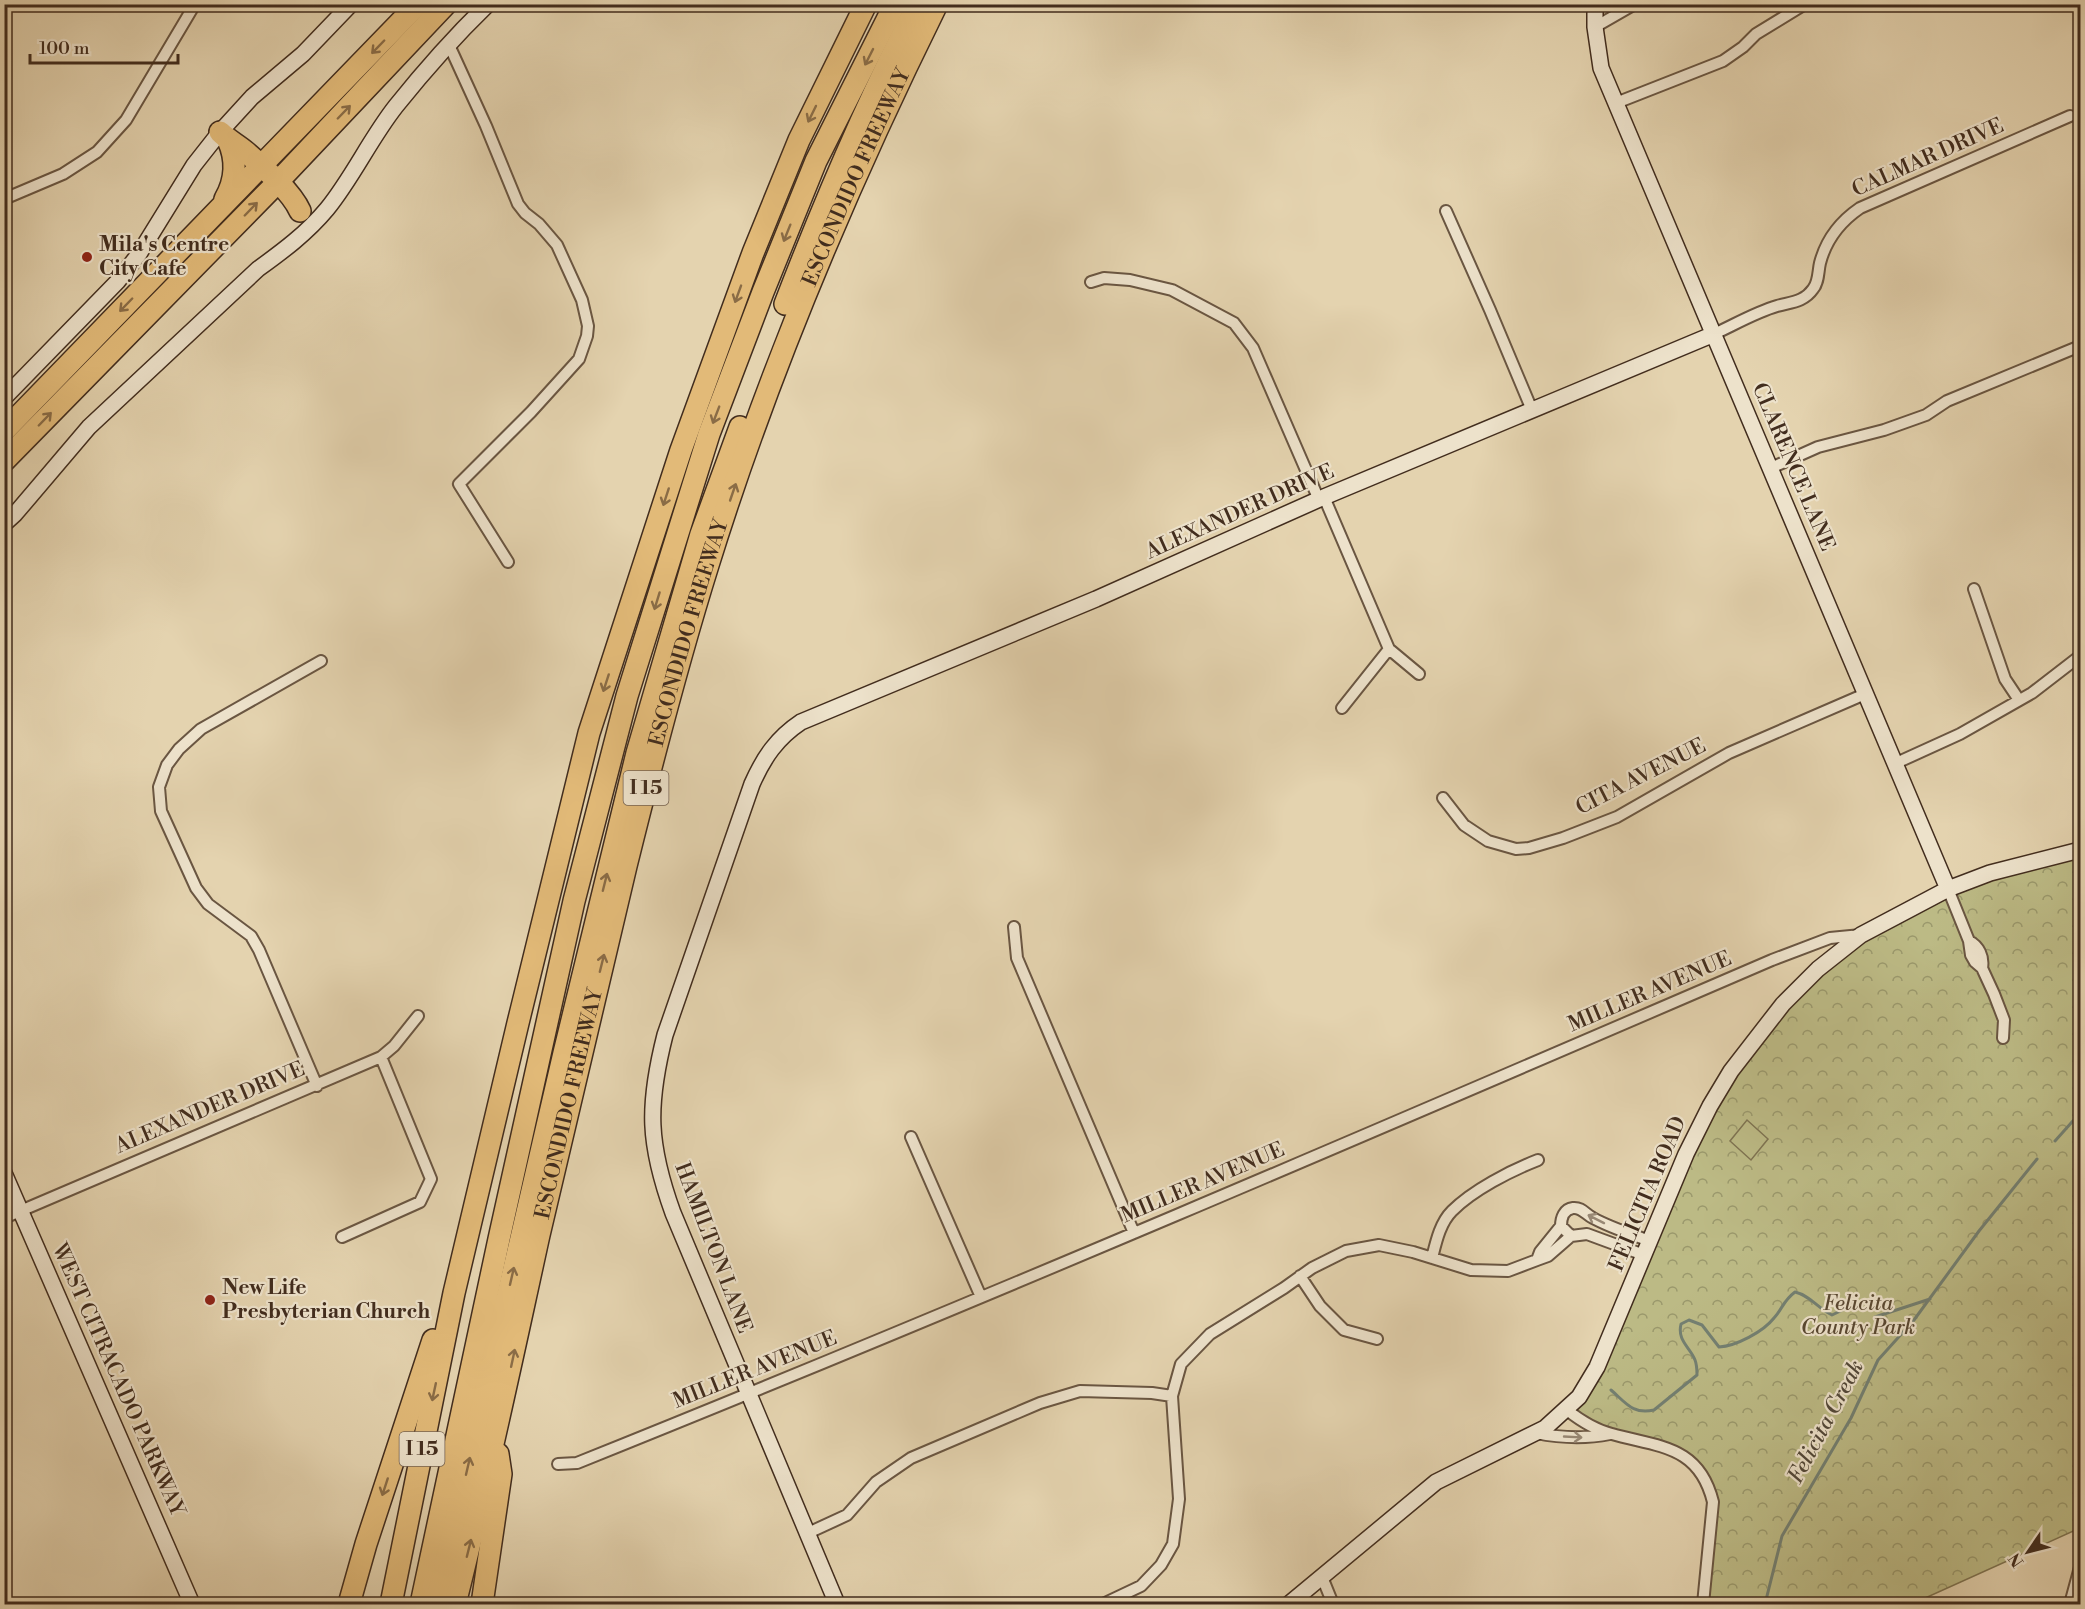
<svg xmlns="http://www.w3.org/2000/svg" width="2085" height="1609" viewBox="0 0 2085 1609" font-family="'Libre Bodoni',serif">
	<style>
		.park { fill: url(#park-crowns); stroke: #7f7452; stroke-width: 1.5 }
		.pitch { fill: #bcba85; stroke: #7f7452; stroke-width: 1.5 }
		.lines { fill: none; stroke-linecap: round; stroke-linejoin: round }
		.stream { stroke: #748072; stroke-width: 3 }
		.street-casing { stroke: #6a5642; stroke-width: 14 }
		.secondary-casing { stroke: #422d1e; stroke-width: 18 }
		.highway-casing { stroke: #422d1e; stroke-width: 24 }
		.street { stroke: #ede2cb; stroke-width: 10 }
		.secondary { stroke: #ede2cb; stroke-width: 15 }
		.highway { stroke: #e2ba78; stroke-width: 21 }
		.oneway { stroke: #8a6c46 }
		.oneway2 { stroke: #988874 }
		.poi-dot { fill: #8f2418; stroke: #ede2cb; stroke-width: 2 }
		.labels { text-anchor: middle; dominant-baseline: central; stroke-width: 4.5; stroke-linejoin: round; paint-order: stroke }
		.shield { fill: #ede2cb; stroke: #756352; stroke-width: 1.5 }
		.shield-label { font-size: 20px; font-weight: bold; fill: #422d1e }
		.street-label { font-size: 21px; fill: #422d1e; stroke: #ede2cb }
		.poi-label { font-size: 21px; font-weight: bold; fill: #422d1e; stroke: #ede2cb; text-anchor: start }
		.park-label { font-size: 21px; font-style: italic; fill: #5a4933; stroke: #ede2cb }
		.water-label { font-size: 22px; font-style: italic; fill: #53493a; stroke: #ede2cb }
	</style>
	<defs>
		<pattern id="park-crowns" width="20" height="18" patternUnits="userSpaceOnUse" patternTransform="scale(1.5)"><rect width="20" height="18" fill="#bcba85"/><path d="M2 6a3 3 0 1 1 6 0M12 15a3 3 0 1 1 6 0" fill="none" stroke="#9a986c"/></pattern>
	</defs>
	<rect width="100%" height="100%" fill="#e4d3af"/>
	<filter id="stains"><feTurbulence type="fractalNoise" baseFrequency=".00333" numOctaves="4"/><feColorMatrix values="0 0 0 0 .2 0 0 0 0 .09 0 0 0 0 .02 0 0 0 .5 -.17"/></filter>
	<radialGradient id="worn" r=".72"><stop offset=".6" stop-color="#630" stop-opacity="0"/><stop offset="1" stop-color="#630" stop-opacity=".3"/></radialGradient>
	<!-- park -->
	<path class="park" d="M 2080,850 L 2080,1528 L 1912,1604 L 1703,1604 L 1713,1502 L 1686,1458 L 1610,1434 L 1567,1410 L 1579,1397 L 1710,1106 L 1818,969 L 1948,889 Z"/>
	<!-- pitch -->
	<path class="pitch" d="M 1747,1120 L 1768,1139 L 1751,1160 L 1730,1141 Z"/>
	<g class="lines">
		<!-- stream -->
		<path class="stream" d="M 2055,1141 L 2080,1113
			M 1875,1317 L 1930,1299
			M 1611,1390 C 1626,1403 1633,1415 1654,1410 L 1697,1375 C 1697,1371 1697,1365 1695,1360 C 1690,1347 1677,1341 1681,1324 L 1689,1320 L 1702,1325 L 1719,1347 C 1736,1346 1763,1332 1774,1318 C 1783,1308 1783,1301 1795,1292 C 1811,1296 1816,1307 1832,1315 L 1853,1305 L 1861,1309
			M 1765,1604 L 1782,1536 L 1851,1418 L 1878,1360 L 1914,1320 L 1979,1231 L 2037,1159"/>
		<defs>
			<path id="street" d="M 1595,27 L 1635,4
				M 449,45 L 486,126 L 518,204 L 525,213 L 539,224 L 557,245 L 582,300 L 588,326 L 587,336 L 579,359 L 531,412 L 459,484 L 508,562
				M 1616,103 L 1723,61 L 1743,47 L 1756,34 L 1805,4
				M 4,199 L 63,174 L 97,152 L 126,120 L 195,4
				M 1446,211 L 1490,310 L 1532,410
				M 1091,282 L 1104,278 L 1130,280 L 1172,290 L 1234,323 L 1253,348 L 1319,500
				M 1714,334 C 1734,325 1756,312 1777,306 C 1791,302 1804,302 1813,289 C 1819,282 1818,271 1820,263 C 1826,240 1841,221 1860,208 L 2070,116
				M 1771,468 L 1818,447 L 1884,430 L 1926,415 L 1947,401 L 2080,346
				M 1324,497 L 1389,649 L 1419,674
				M 1974,589 L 2005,679 L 2019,700
				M 1342,708 L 1389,649
				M 1894,764 L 1960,734 L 2032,693 L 2080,656
				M 1443,798 L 1464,825 L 1488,841 L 1516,849 L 1529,848 L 1563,838 L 1617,817 L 1729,753 L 1865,694
				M 1948,889 L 1969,941 L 1971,955 L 1975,962 L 1982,968 L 1994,994 L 2004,1020 L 2003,1038
				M 1014,927 L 1017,958 L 1134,1233
				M 1969,941 C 1979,946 1984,957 1982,968
				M 317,1086 L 259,950 L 251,936 L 208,904 L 196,888 L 161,811 L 159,787 L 167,765 L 179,749 L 201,729 L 321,661
				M 911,1137 L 981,1297
				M 4,1218 L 381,1057 L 394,1046 L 418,1016
				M 1561,1226 L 1540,1252 L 1537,1260 L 1548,1256 L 1571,1236
				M 342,1237 L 420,1202 L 431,1179 L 381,1057
				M 1644,1255 L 1587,1234 L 1571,1236 L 1561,1226 C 1561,1218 1564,1209 1573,1208 C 1582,1207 1586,1215 1593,1218 C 1611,1228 1631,1234 1650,1241
				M 1432,1258 C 1436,1242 1440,1223 1452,1211 C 1473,1190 1510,1171 1538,1160
				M 1300,1276 L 1320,1306 L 1344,1330 L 1377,1339
				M 1567,1410 C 1581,1421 1595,1430 1612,1434 C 1658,1447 1699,1445 1713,1502 L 1703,1604
				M 1536,1433 C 1561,1438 1585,1439 1610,1434
				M 558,1464 L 577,1463 C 978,1302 1375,1131 1772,960 L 1830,938 L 1861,935
				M 806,1534 L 847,1515 L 876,1482 L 911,1458 L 1040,1403 L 1080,1391 L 1152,1393 L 1172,1396
				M 1322,1577 L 1333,1604
				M 1103,1604 L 1141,1586 L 1161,1565 L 1173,1544 L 1179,1499 L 1172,1396 L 1181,1364 L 1210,1334 L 1284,1288 L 1312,1268 L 1346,1251 L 1379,1245 L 1413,1252 L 1471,1270 L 1508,1271 L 1537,1260
				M 2070,1604 L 2080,1567"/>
			<path id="secondary" d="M 1595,4 L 1595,27 L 1601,68 L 1948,889
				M 4,398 L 118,281 L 139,254 L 194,165 L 220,132 L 252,97 L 303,54 L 351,4
				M 4,524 L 15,514 L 89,427 L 258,269 C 283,251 307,233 327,209 C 353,177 370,139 396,106 C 424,71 455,36 488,4
				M 4,1173 L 192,1604
				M 837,1604 L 673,1213 C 648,1144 647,1106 665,1035 L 752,784 C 764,757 777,738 801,722 L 1096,599 L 1324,497 L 1714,334
				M 1289,1604 L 1436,1482 L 1545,1428 L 1579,1397 L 1597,1367 L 1686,1154 L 1710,1106 L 1731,1071 L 1783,1004 L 1818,969 L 1861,935 L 1948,889 L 1990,873 L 2080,850"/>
			<g id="highway">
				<path d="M 220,132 C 228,140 238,145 246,152 C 263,167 291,191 300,211"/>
				<path d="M 225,199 C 236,180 237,160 228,140"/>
				<path d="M 785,304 C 824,203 867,101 918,4"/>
				<path d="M 4,431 L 418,4"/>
				<path d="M 4,461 L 271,189 L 446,4"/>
				<path d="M 349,1604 L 366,1544 L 433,1340"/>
				<path d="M 391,1604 L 454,1293 L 518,1023 L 589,733 L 681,450 L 753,253 L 799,140 L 866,4"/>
				<path d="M 421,1604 L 499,1239 L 574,901 L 627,696 L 709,434 L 763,292 L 816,161 L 895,4"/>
				<path d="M 436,1604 L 564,1053 L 637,753 L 701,534 L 740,427"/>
				<path id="s1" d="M 455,1604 C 486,1482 512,1358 539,1235 C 567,1112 596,989 626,866 C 651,765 677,664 708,565 C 768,372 847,186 937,4"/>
				<path d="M 482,1604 L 501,1474 L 498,1454"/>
			</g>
		</defs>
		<!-- street casing -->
		<use href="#street" class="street-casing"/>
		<!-- secondary casing -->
		<use href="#secondary" class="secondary-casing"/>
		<!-- highway casing -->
		<use href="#highway" class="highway-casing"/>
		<!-- street -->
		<use href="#street" class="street"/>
		<!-- secondary -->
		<use href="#secondary" class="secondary"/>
		<!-- highway -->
		<use href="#highway" class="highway"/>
	</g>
	<!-- one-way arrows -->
	<defs><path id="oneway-shaft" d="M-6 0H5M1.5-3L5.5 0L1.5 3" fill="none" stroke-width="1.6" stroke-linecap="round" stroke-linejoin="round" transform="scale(1.5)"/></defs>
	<g class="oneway">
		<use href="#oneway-shaft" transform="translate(378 47) rotate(134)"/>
		<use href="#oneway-shaft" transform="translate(869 57) rotate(117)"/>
		<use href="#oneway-shaft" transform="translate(344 112) rotate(-46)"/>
		<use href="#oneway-shaft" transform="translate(812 114) rotate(116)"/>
		<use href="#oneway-shaft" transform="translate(251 209) rotate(-46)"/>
		<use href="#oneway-shaft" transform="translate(787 233) rotate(112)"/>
		<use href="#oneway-shaft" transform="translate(738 294) rotate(110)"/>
		<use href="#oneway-shaft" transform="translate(126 305) rotate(134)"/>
		<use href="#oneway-shaft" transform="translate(716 415) rotate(111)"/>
		<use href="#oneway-shaft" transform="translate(45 419) rotate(-46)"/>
		<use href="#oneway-shaft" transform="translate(733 492) rotate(-71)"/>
		<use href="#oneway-shaft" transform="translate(666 497) rotate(108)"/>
		<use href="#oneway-shaft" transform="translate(657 601) rotate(107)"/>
		<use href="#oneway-shaft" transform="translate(606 683) rotate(108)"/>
		<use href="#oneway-shaft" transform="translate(605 882) rotate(-76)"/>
		<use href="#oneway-shaft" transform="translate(602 963) rotate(-76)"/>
		<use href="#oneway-shaft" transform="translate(512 1276) rotate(-77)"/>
		<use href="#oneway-shaft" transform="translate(513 1358) rotate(-78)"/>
		<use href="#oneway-shaft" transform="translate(434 1392) rotate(102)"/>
		<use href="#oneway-shaft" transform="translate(468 1466) rotate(-77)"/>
		<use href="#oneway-shaft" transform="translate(385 1487) rotate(108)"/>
		<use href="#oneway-shaft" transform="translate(469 1548) rotate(-76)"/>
	</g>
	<g class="oneway2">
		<use href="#oneway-shaft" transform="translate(1596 1219) rotate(-153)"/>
		<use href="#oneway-shaft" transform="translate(1573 1437) rotate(3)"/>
	</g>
	<!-- markers -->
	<g class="poi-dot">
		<circle cx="87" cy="257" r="6"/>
		<circle cx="210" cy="1300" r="6"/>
	</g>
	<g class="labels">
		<!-- shield labels -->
		<g class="shield">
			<rect x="623.5" y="771" width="45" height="34" rx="4.5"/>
			<rect x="399.5" y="1432" width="45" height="34" rx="4.5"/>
		</g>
		<g class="shield-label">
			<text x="646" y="788">I 15</text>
			<text x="422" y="1449">I 15</text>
		</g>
		<!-- street labels -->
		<g class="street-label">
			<text transform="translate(1928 158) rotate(-24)">CALMAR DRIVE</text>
			<text stroke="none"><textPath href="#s1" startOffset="1485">ESCONDIDO FREEWAY</textPath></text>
			<text transform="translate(1793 467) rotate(67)">CLARENCE LANE</text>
			<text transform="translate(1240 512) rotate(-24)">ALEXANDER DRIVE</text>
			<text stroke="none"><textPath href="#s1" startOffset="999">ESCONDIDO FREEWAY</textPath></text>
			<text transform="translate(1641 777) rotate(-27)">CITA AVENUE</text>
			<text transform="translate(1650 992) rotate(-23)">MILLER AVENUE</text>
			<text stroke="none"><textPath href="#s1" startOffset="513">ESCONDIDO FREEWAY</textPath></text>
			<text transform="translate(210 1108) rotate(-23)">ALEXANDER DRIVE</text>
			<text transform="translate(1203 1183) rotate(-23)">MILLER AVENUE</text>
			<text transform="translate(1648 1194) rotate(-67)">FELICITA ROAD</text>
			<text transform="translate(713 1248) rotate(69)">HAMILTON LANE</text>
			<text transform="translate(755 1370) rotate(-22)">MILLER AVENUE</text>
			<text transform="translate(118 1380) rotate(66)">WEST CITRACADO PARKWAY</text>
		</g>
		<!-- poi labels -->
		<g class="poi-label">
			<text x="99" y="245">Mila's Centre<tspan x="99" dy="24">City Cafe</tspan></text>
			<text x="222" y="1288">New Life<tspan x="222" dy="24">Presbyterian Church</tspan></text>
		</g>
		<!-- park labels -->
		<g class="park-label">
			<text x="1858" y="1304">Felicita<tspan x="1858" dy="24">County Park</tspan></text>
		</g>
		<!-- water labels -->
		<g class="water-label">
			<text transform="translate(1826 1422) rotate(-62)">Felicita Creak</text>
		</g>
	</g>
	<!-- margin -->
	<rect width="2085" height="1609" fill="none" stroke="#e4d3af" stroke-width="24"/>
	<rect x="6" y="6" width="2073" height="1597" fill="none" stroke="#422d1e" stroke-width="3"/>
	<rect x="12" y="12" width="2061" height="1585" fill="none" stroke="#422d1e" stroke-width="1.5"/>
	<!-- north arrow -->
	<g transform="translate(2028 1552) rotate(235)" stroke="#ede2cb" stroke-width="4.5" paint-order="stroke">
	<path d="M0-4.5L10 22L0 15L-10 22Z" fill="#422d1e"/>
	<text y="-9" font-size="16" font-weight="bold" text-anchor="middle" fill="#422d1e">N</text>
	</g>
	<!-- scale -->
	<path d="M30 54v9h148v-9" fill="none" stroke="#422d1e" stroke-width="3"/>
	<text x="39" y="54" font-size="18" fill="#422d1e" stroke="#ede2cb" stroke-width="4.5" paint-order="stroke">100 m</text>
	<rect width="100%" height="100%" filter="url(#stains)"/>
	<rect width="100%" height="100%" fill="url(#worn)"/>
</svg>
